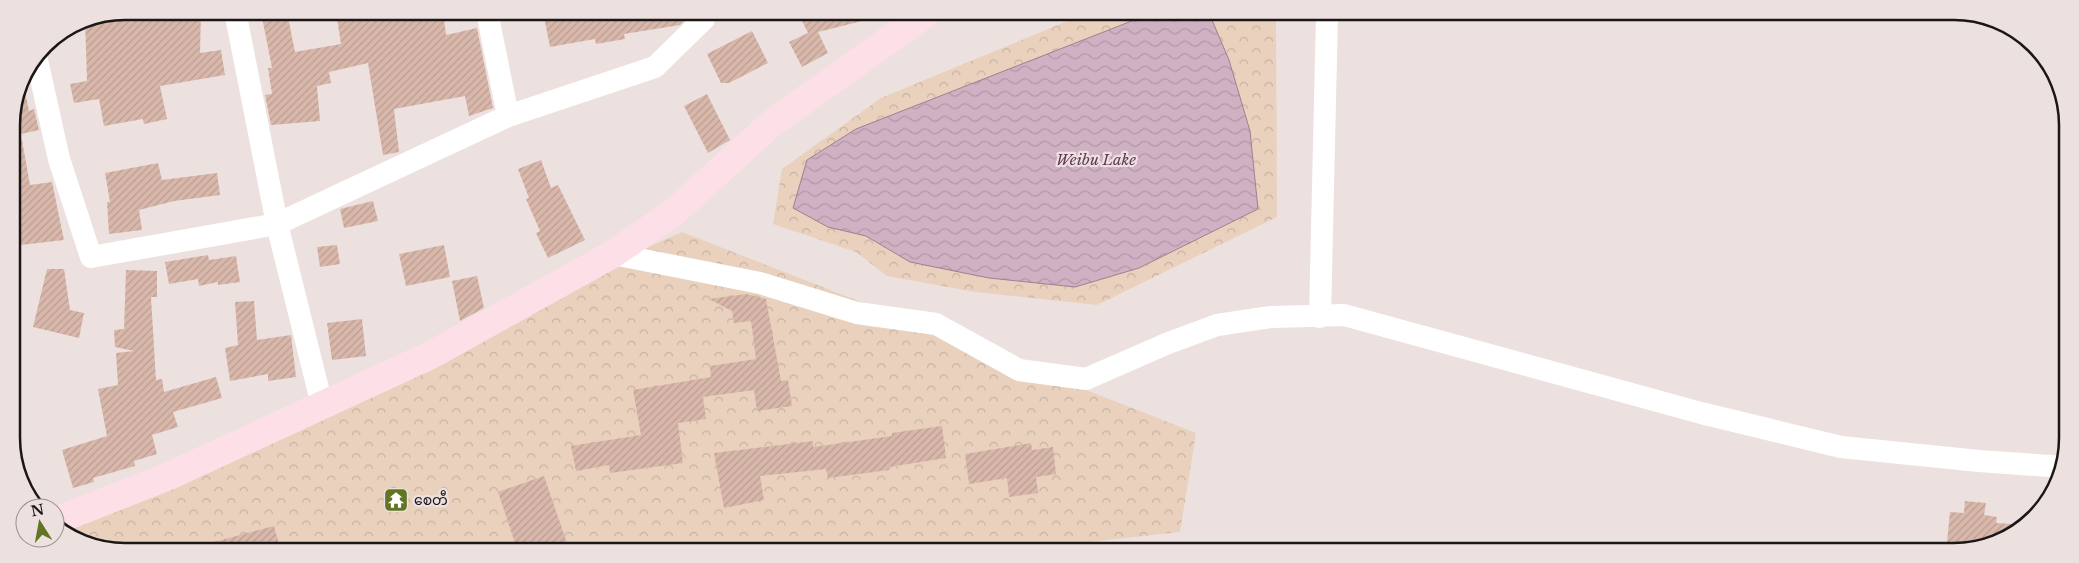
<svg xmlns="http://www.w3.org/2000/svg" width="2079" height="563" viewBox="0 0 2079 563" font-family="'Libre Baskerville','Noto Sans Myanmar',serif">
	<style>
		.park { fill: url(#park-crowns) }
		.water { fill: url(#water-waves); stroke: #99838f }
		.building { fill: url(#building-hatch) }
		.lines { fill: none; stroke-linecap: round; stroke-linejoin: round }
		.street { stroke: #fff; stroke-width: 22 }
		.secondary { stroke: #fddfe8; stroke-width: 28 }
		.labels { text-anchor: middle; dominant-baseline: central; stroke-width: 4.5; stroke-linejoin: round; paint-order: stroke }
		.poi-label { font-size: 14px; fill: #1b1716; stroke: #ede1e0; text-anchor: start }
		.water-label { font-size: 15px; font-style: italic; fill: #623854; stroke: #ede1e0 }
		.rim { fill: none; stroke: #1b1716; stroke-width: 2.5 }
	</style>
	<defs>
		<pattern id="park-crowns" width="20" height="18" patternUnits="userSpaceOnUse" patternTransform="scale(1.25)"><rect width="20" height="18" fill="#e9d1bd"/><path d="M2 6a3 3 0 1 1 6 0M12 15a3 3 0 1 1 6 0" fill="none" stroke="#c7b3a2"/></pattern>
		<pattern id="water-waves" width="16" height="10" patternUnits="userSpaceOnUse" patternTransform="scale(1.25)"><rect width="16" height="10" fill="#cfb1c3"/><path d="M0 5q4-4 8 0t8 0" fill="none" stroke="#b198a7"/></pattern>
		<pattern id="building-hatch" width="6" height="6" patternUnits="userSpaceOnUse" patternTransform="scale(1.25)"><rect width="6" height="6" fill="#d9b8ab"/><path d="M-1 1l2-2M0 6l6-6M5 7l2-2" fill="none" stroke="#ba9d92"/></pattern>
	</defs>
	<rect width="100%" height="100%" fill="#ede1e0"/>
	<!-- park -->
	<path class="park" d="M 1087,13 L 1276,14 L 1277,217 L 1097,305 L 975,292 L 887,276 L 856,252 L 773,224 L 782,169 L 881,98 Z
		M 682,232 L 1196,433 L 1180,532 L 1018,550 L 96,548 L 55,523 L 55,512 Z"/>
	<!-- water -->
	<path class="water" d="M 1152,13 L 1209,13 L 1229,60 L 1250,131 L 1258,209 L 1139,268 L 1075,287 L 989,278 L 910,262 L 866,236 L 828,227 L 793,208 L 807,160 L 856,129 Z"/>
	<!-- building -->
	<path class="building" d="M 125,11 L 201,11 L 200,53 L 221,50 L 225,75 L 160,86 L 167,119 L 144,124 L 143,119 L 104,126 L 99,99 L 74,103 L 70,84 L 87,81 L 85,19 Z
		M 261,12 L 287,12 L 295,52 L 341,44 L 336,12 L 357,12 L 358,17 L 383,12 L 443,12 L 446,35 L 477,28 L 493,108 L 469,116 L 465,96 L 394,109 L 399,152 L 383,155 L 368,63 L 329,72 L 331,83 L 317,86 L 320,121 L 271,125 L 265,95 L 272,94 L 268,68 L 272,68 Z
		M 543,12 L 686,12 L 686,18 L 680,25 L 624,34 L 625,39 L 596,44 L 595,39 L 550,47 Z
		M 798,13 L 865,13 L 866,20 L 818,32 L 828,53 L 802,67 L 789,42 L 808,33 Z
		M 752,31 L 768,63 L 729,83 L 721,83 L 707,54 Z
		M 22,77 L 29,111 L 34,109 L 39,130 L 12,136 L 11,117 Z
		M 707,94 L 730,140 L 708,153 L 684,106 Z
		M 22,140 L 30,185 L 52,182 L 64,240 L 12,246 L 12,141 Z
		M 541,160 L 551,188 L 558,185 L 585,240 L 548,258 L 536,233 L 540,231 L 526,199 L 529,198 L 518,169 Z
		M 158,163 L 162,180 L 217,173 L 220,195 L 174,201 L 139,210 L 142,230 L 109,234 L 107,202 L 110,202 L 105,173 Z
		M 373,201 L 378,221 L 344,228 L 340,209 Z
		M 337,245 L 340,264 L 320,267 L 317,247 Z
		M 444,245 L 450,277 L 406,286 L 399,254 Z
		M 208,255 L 209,260 L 236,256 L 240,282 L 218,285 L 218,282 L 199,286 L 198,279 L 169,284 L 165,262 Z
		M 47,269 L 64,269 L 70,310 L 84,313 L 79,338 L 33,327 Z
		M 126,270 L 157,271 L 157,297 L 151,297 L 156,380 L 162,379 L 164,392 L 216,377 L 222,398 L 173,412 L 178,427 L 152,435 L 157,454 L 134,461 L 135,466 L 93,478 L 94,482 L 73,488 L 62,450 L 107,436 L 98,389 L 118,385 L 116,353 L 134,351 L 115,347 L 114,330 L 124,329 Z
		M 477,276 L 484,308 L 460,321 L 452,281 Z
		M 746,294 L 766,299 L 781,381 L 788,380 L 792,406 L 757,411 L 754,390 L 703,397 L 706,419 L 678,423 L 683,463 L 610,473 L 609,465 L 576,471 L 571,446 L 641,435 L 633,390 L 711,377 L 710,366 L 756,359 L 751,321 L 734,323 L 732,311 L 709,299 Z
		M 254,301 L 257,340 L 291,335 L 296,377 L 268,381 L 268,374 L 230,381 L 225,348 L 238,345 L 235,302 Z
		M 362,319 L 366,356 L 332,360 L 327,323 Z
		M 942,426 L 946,458 L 889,467 L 889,470 L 828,478 L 826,469 L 760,476 L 764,500 L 724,508 L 714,453 L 813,441 L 813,447 L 892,436 L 892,433 Z
		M 1031,443 L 1032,450 L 1053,447 L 1056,474 L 1036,477 L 1038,493 L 1009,497 L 1007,478 L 969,484 L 965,454 Z
		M 544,476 L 569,549 L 517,549 L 498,492 Z
		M 1965,501 L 1986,503 L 1984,515 L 1997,517 L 1996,523 L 2027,525 L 1977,545 L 1947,542 L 1950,512 L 1964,513 Z
		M 274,526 L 280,548 L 214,548 L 214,542 Z"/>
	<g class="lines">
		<!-- street -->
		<path class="street" d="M 235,11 L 277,224 L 322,405
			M 487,12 L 508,116
			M 36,56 L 59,159 L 91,257 L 277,224 L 508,116 L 655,67 L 704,19 L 704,12
			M 613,254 L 760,283 L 857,313 L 936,324 L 1019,370 L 1086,379 L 1166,344 L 1217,325 L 1271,317 L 1344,315 L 1701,413 L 1841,447 L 1979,461 L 2064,467
			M 1320,317 L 1327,14"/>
		<!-- secondary -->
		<path class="secondary" d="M 55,521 L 169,476 L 431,355 L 613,254 L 674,212 L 772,123 L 927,13"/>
	</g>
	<!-- icons -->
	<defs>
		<symbol id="temple-square" viewBox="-11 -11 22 22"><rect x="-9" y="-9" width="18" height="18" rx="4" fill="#617525" stroke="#ede1e0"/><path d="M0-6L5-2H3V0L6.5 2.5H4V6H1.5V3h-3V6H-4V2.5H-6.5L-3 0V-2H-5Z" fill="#fff"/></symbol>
	</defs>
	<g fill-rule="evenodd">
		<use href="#temple-square" x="382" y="486" width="28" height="28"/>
	</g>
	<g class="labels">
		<!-- poi labels -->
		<g class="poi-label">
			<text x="414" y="500">စေတီ</text>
		</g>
		<!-- water labels -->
		<g class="water-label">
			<text x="1096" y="159">Weibu Lake</text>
		</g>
	</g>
	<!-- crop -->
	<path d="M0 0H2079V563H0ZM125 20H1954A105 105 0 0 1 2059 125V438A105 105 0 0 1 1954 543H125A105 105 0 0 1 20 438V125A105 105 0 0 1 125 20Z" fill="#ede1e0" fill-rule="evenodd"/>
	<path class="rim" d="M125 20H1954A105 105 0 0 1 2059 125V438A105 105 0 0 1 1954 543H125A105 105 0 0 1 20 438V125A105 105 0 0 1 125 20Z"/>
	<!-- north arrow -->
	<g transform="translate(40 523) rotate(349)"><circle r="24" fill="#ede1e0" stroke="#99908f"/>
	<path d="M0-4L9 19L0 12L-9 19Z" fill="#617525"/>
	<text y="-8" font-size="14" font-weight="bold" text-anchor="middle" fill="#1b1716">N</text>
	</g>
</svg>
